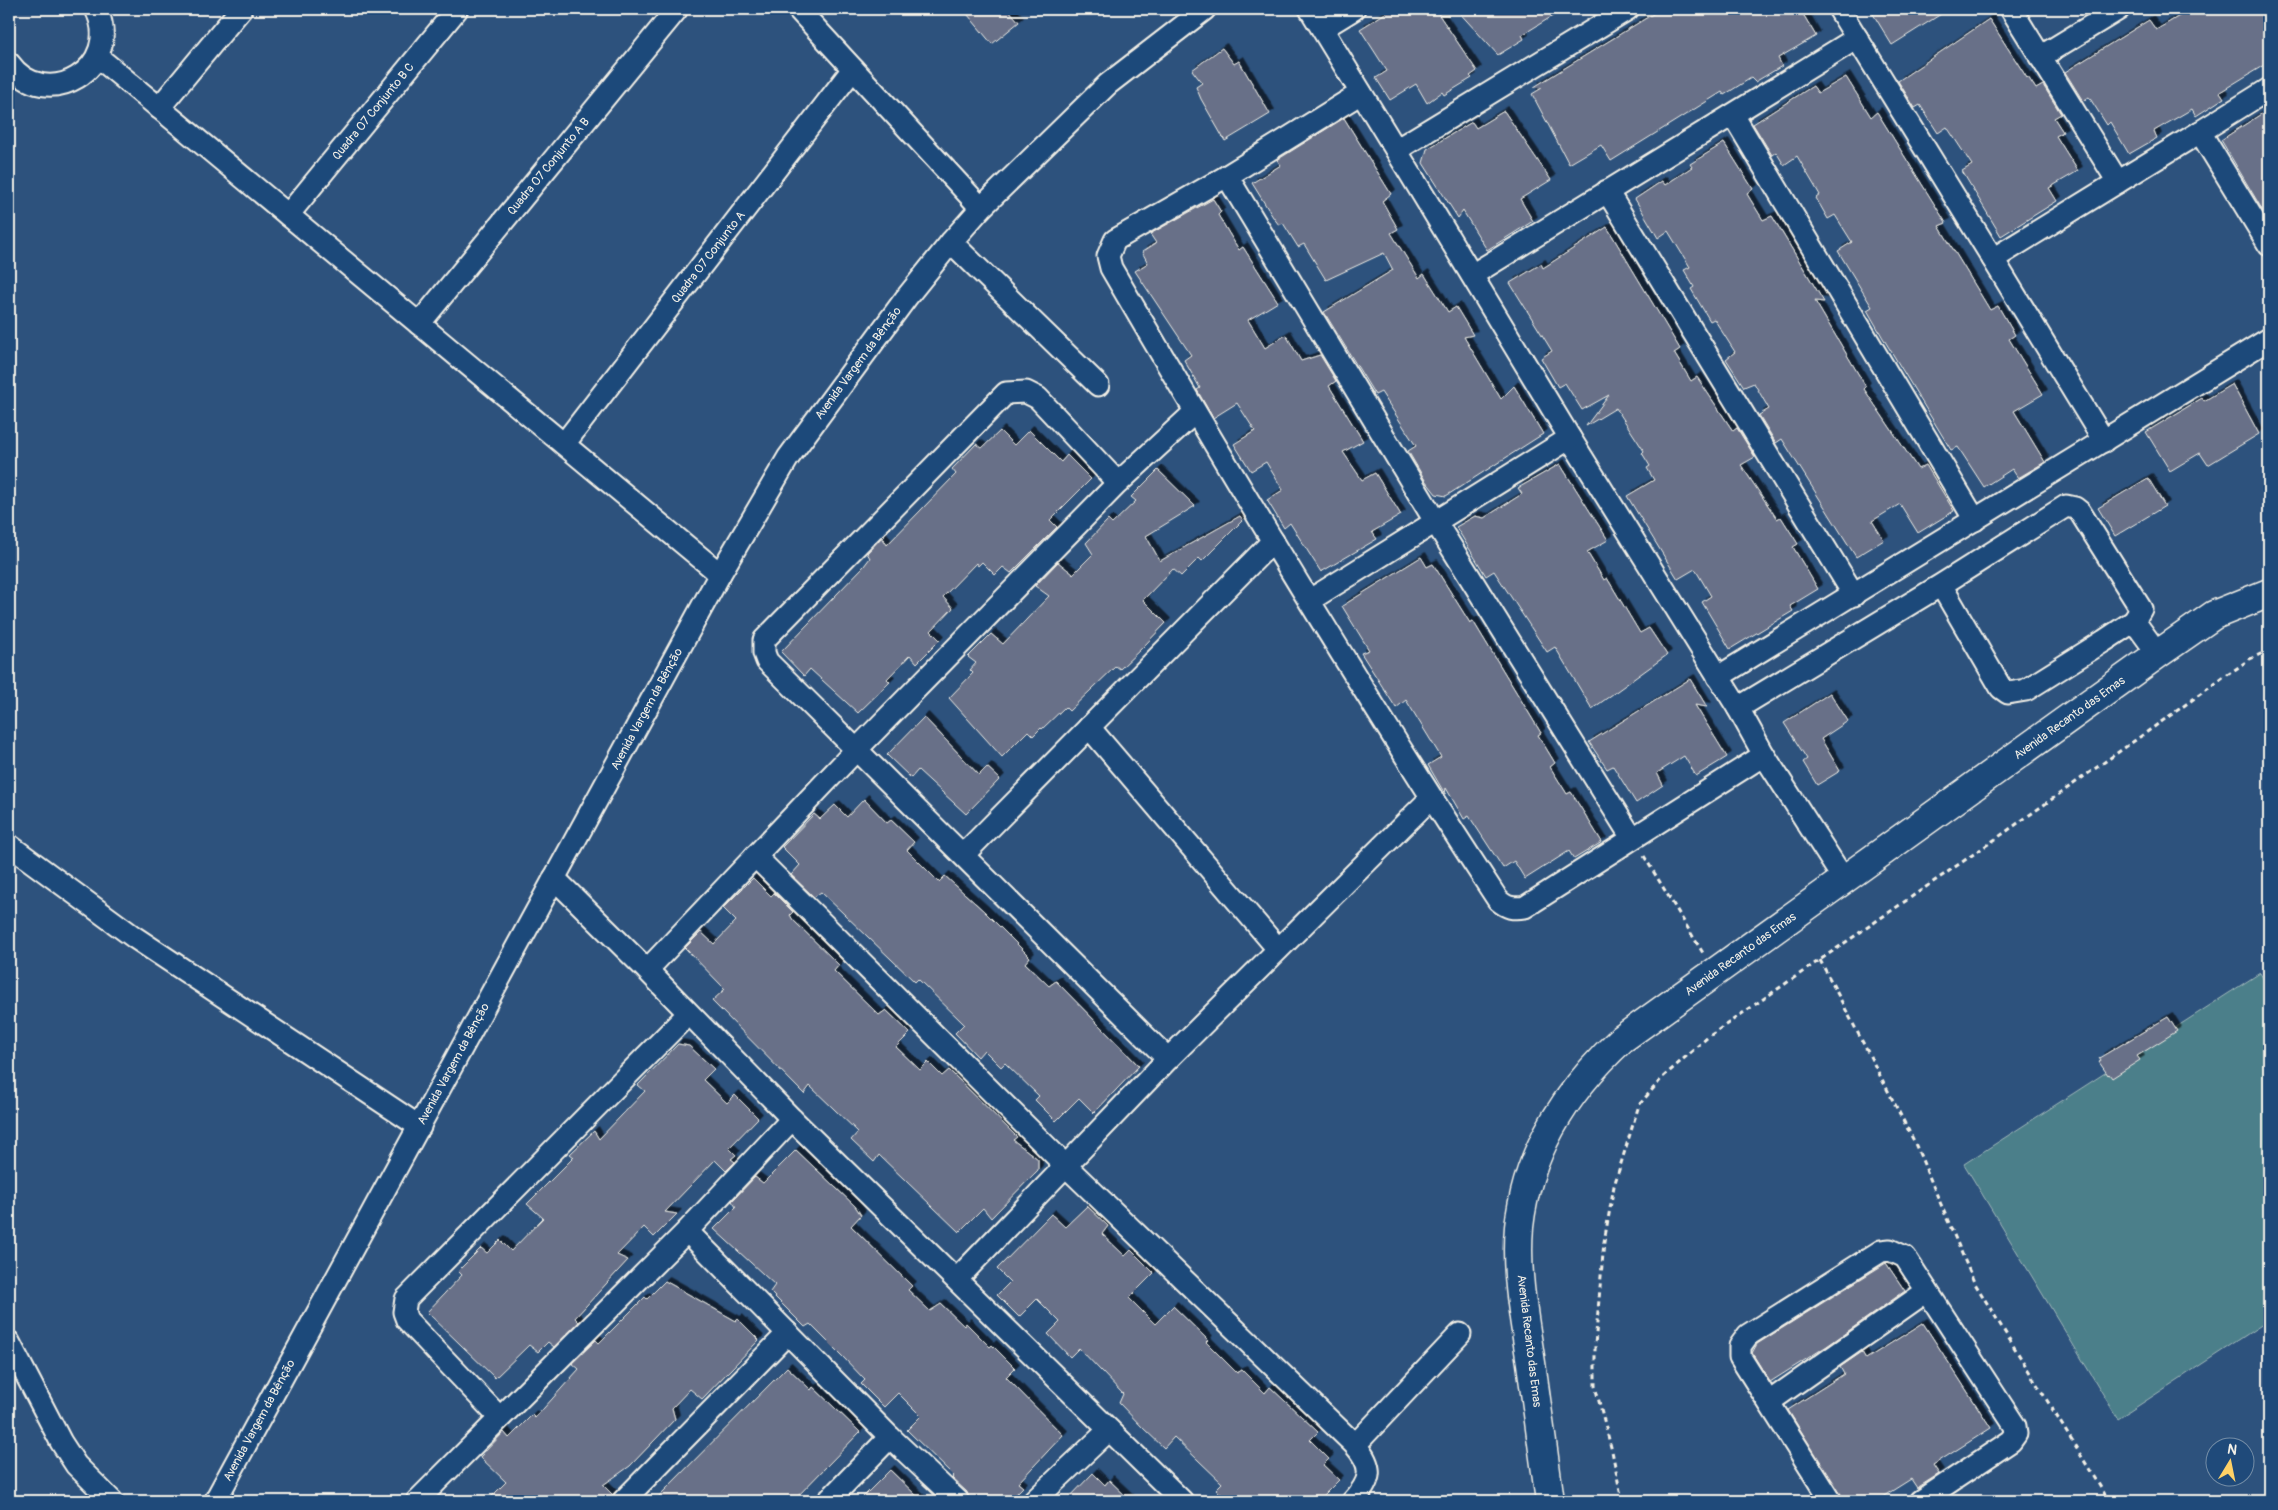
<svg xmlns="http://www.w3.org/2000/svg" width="2278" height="1510" viewBox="0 0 2278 1510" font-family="Pangolin,sans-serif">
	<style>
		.grass { fill: #4c7f8a; stroke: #a0b8b9 }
		.building { fill: #677088; stroke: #f4f1e8; filter: url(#shadow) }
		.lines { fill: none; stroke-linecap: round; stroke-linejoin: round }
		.minor-casing { stroke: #f4f1e8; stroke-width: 25 }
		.major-casing { stroke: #f4f1e8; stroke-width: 31 }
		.path { stroke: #f4f1e8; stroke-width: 3; stroke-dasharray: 5 4; stroke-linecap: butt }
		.minor { stroke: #1f4a7a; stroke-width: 21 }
		.major { stroke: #1f4a7a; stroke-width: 28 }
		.labels { text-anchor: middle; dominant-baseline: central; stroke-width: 4; stroke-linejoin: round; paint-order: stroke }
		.street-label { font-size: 12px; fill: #f4f1e8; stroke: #1f4a7a }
	</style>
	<defs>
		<filter id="shadow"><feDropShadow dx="4.5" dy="-4.5" stdDeviation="0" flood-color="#0009"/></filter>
	</defs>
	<rect width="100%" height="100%" fill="#2d527d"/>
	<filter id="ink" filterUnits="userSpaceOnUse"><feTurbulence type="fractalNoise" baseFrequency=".02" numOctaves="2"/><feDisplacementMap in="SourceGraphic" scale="10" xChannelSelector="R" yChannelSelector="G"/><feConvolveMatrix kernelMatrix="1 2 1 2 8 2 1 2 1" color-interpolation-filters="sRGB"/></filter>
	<g filter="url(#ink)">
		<!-- grass -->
		<path class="grass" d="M 2260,973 L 2269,988 L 2269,1320 L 2118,1419 L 1964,1164 Z"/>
		<!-- building -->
		<path class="building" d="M 963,9 L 1008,9 L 1019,22 L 992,44 Z
			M 1392,9 L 1435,9 L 1477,71 L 1470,76 L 1472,78 L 1444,95 L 1442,92 L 1427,103 L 1416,84 L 1390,100 L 1376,78 L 1387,71 L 1360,29 Z
			M 1456,9 L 1564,9 L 1522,35 L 1524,39 L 1498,55 Z
			M 1661,9 L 1800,9 L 1816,36 L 1778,58 L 1782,66 L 1755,82 L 1751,78 L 1724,95 L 1722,92 L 1611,161 L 1601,145 L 1569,164 L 1532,94 L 1542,88 L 1534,87 Z
			M 1870,9 L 1949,9 L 1892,45 Z
			M 2191,9 L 2269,9 L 2269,62 L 2220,92 L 2224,98 L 2196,116 L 2192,109 L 2154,131 L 2157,138 L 2129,154 L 2110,122 L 2107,125 L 2089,97 L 2083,101 L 2065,72 L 2149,20 L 2156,30 Z
			M 1989,19 L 2027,78 L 2028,77 L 2036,89 L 2043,85 L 2061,114 L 2054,118 L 2063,132 L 2056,136 L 2078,171 L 2049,188 L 2057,201 L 2001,236 L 1962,171 L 1972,165 L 1947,127 L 1938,133 L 1920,105 L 1915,108 L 1898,81 Z
			M 1222,48 L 1234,64 L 1239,61 L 1270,114 L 1225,141 L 1201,99 L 1196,87 L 1202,83 L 1192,70 Z
			M 1846,77 L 1871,117 L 1877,112 L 1946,223 L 1939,226 L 1990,310 L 1998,306 L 2015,335 L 2009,339 L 2043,394 L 2014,411 L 2045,462 L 2018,478 L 2012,469 L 1984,487 L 1958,447 L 1951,450 L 1883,338 L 1867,310 L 1872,307 L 1838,251 L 1852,242 L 1835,215 L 1828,219 L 1816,198 L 1820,195 L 1797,156 L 1784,165 L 1776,152 L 1772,155 L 1753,124 L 1813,86 L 1818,93 Z
			M 2269,109 L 2269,221 L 2221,140 Z
			M 1504,111 L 1551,180 L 1520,199 L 1533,221 L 1487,250 L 1463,211 L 1458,218 L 1423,163 L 1427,149 L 1472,122 L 1476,128 Z
			M 1344,118 L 1391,194 L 1382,201 L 1398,229 L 1391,233 L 1419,278 L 1424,274 L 1448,312 L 1456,307 L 1473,335 L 1464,337 L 1501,399 L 1514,386 L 1543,434 L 1446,496 L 1436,494 L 1425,480 L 1408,451 L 1416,446 L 1381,392 L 1375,395 L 1324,312 L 1393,270 L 1384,253 L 1326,280 L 1304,244 L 1298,247 L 1283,223 L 1279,225 L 1273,217 L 1252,183 L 1281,165 L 1277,160 Z
			M 1724,143 L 1753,189 L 1747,194 L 1763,220 L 1772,216 L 1824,302 L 1815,301 L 1866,387 L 1864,389 L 1918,469 L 1926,465 L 1954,511 L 1918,533 L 1900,504 L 1872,521 L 1884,540 L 1856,557 L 1782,439 L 1776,443 L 1759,415 L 1769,409 L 1754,383 L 1744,387 L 1726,359 L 1735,352 L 1714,319 L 1710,321 L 1691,289 L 1694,287 L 1684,270 L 1690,267 L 1668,231 L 1658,238 L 1635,199 L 1662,181 L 1665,185 L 1692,167 L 1690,164 Z
			M 1213,199 L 1221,212 L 1218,215 L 1239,250 L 1243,247 L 1278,302 L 1248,320 L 1265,348 L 1286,335 L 1301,361 L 1320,355 L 1336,381 L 1329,386 L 1363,441 L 1343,452 L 1362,480 L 1375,473 L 1401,515 L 1372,532 L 1377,539 L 1321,572 L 1290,523 L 1284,528 L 1267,500 L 1283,490 L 1266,462 L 1251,471 L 1234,444 L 1255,431 L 1237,403 L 1213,418 L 1197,390 L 1200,388 L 1184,360 L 1191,355 L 1135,271 L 1148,263 L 1142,252 L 1156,243 L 1150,234 Z
			M 1607,227 L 1680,349 L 1674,353 L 1691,381 L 1697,377 L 1733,431 L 1737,428 L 1755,457 L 1741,465 L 1777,519 L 1781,517 L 1798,544 L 1793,547 L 1818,589 L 1790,606 L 1793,611 L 1730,649 L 1702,602 L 1711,596 L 1695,569 L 1678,579 L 1627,496 L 1654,480 L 1647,468 L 1650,466 L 1642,453 L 1644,451 L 1616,408 L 1586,426 L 1609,395 L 1582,410 L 1565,383 L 1558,387 L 1541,358 L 1552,351 L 1510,283 L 1541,264 L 1543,268 Z
			M 2232,384 L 2259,434 L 2208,465 L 2200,453 L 2170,471 L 2146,432 L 2202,398 L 2204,401 Z
			M 1029,430 L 1061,462 L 1067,455 L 1091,479 L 1050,520 L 1057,527 L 1011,573 L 1003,567 L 995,575 L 982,562 L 978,566 L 976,563 L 943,597 L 953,608 L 931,631 L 940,640 L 917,663 L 910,655 L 887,679 L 890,682 L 858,713 L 810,669 L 804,676 L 781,652 L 864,566 L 870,558 L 867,553 L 882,537 L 887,545 L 956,474 L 952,469 L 976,444 L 982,448 L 1000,431 L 1014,445 Z
			M 1560,464 L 1608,540 L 1587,552 L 1604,580 L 1607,578 L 1640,633 L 1649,628 L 1667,655 L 1592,709 L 1555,647 L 1547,652 L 1494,571 L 1486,576 L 1456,527 L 1475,516 L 1484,518 L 1522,494 L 1518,488 Z
			M 1158,470 L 1195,506 L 1146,536 L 1160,561 L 1240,516 L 1243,520 L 1202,561 L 1199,558 L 1181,576 L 1173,569 L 1143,600 L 1166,623 L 1143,647 L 1120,669 L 1116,666 L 1069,711 L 1065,707 L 1042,729 L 1041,728 L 1033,736 L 1028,731 L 1002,757 L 949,698 L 973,673 L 970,670 L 976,663 L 968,657 L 991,634 L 1003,644 L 1049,596 L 1035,586 L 1058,562 L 1073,574 L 1093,554 L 1086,543 L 1108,520 L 1112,524 L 1136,501 L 1131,497 Z
			M 2148,478 L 2165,506 L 2115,536 L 2098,508 Z
			M 1421,557 L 1427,567 L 1433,564 L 1470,623 L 1473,621 L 1541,733 L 1538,735 L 1555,763 L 1550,767 L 1567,794 L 1571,792 L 1602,842 L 1574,859 L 1569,851 L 1525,879 L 1514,861 L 1503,868 L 1469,816 L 1464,819 L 1446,788 L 1445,794 L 1428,765 L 1441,757 L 1406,700 L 1396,708 L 1361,653 L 1369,650 L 1342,606 Z
			M 1690,679 L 1707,707 L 1695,705 L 1727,757 L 1696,776 L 1684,756 L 1657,773 L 1663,785 L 1636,803 L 1613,766 L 1607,769 L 1589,742 Z
			M 1830,693 L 1848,721 L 1821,739 L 1840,771 L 1817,785 L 1803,762 L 1807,759 L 1784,723 Z
			M 924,717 L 979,775 L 987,767 L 1000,779 L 966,814 L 918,770 L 911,778 L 887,755 Z
			M 864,799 L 887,823 L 891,820 L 914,842 L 907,850 L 939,882 L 945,876 L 985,912 L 1030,957 L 1025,963 L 1049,986 L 1056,981 L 1139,1066 L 1094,1113 L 1079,1098 L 1056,1121 L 1035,1100 L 1039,1096 L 1005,1063 L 1001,1067 L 984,1050 L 978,1057 L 955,1033 L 964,1024 L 918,979 L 915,982 L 821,892 L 814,897 L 791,875 L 800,865 L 782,847 L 814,814 L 820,819 L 835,805 L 847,817 Z
			M 753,878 L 771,896 L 774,893 L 793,912 L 790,915 L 793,920 L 839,965 L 834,971 L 879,1015 L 886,1010 L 910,1033 L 896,1047 L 920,1070 L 928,1062 L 942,1076 L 949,1070 L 1017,1137 L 1013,1140 L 1038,1159 L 1038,1170 L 991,1218 L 983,1208 L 959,1232 L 879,1155 L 874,1162 L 851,1140 L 858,1132 L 810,1086 L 804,1094 L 712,1001 L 725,989 L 685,948 L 701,932 L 714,944 L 736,921 L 723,908 Z
			M 2168,1017 L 2177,1031 L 2137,1056 L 2140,1060 L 2112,1078 L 2109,1074 L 2108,1075 L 2099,1062 L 2101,1061 L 2099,1058 Z
			M 678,1044 L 689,1046 L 714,1069 L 703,1080 L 727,1103 L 735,1095 L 758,1118 L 729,1148 L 736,1155 L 731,1159 L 735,1162 L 726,1171 L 715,1160 L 665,1212 L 677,1214 L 654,1237 L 644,1227 L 617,1255 L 628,1260 L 575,1318 L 579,1322 L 554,1347 L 548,1342 L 538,1352 L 529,1345 L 495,1378 L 427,1312 L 462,1275 L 458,1271 L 481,1248 L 487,1253 L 500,1240 L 511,1251 L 543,1218 L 527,1204 L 574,1157 L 570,1154 L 594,1131 L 599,1139 L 645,1091 L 638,1085 Z
			M 796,1150 L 855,1206 L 861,1215 L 851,1226 L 912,1286 L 908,1290 L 930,1311 L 941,1304 L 964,1326 L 966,1323 L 990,1347 L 992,1345 L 1015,1368 L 1006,1377 L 1063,1435 L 1018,1483 L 1023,1487 L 1009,1501 L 970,1501 L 967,1492 L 952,1478 L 954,1476 L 907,1430 L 921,1416 L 898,1393 L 884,1407 L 861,1384 L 865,1380 L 843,1357 L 810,1324 L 805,1327 L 770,1292 L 775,1285 L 714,1229 L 736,1207 L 732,1201 L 755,1177 L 763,1183 Z
			M 1087,1206 L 1108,1226 L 1102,1234 L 1125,1256 L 1131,1250 L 1154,1273 L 1129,1298 L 1155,1324 L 1173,1306 L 1208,1340 L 1206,1342 L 1237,1373 L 1242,1370 L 1265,1393 L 1270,1387 L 1318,1432 L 1310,1440 L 1329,1459 L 1323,1465 L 1339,1480 L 1318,1501 L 1228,1501 L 1216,1489 L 1222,1483 L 1174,1437 L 1164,1448 L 1143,1428 L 1119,1403 L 1123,1394 L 1079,1348 L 1070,1357 L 1048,1334 L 1060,1322 L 1037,1299 L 1019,1317 L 997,1295 L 1010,1282 L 997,1269 L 1051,1214 L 1065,1227 Z
			M 1886,1263 L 1905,1291 L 1827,1346 L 1770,1382 L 1752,1353 L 1757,1344 Z
			M 665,1281 L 736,1321 L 738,1319 L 759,1340 L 702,1399 L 690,1389 L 672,1408 L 675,1419 L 630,1466 L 603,1485 L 613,1495 L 611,1501 L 487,1501 L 506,1482 L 480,1457 L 504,1432 L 509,1438 L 532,1415 L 535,1418 L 579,1369 L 572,1363 L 596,1340 L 599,1343 L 645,1297 L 647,1299 Z
			M 1923,1323 L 1991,1428 L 1933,1465 L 1939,1474 L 1917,1488 L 1911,1479 L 1876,1501 L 1844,1501 L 1788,1410 L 1844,1374 L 1840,1367 L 1862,1352 L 1866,1359 Z
			M 787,1367 L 811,1390 L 813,1387 L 860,1432 L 793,1501 L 654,1501 Z
			M 890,1470 L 922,1501 L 859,1501 Z
			M 1093,1473 L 1105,1485 L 1109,1480 L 1131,1501 L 1066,1501 Z"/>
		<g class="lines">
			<defs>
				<g id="minor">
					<path d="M 798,9 L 981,208"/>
					<path d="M 1310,9 L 1396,150 L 1628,9"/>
					<path d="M 1839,9 L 1993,259"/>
					<path d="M 2011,9 L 2118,182 L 2200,132 L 2269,245"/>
					<path d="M 1323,28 L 1354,9"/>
					<path d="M 98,57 L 720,574"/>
					<path d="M 2040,57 L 2119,9"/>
					<path d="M 9,63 C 46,115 125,67 96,9"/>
					<path d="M 1361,93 L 1227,176 L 1115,240 L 1108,256 L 1111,268 C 1235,481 1362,693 1498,900 C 1507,908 1513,909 1525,907 L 1764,755"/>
					<path d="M 159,108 L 241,9"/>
					<path d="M 1733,115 L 1975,520"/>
					<path d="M 2200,132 L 2269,89"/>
					<path d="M 1396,150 L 1570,438 L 1738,708 L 1764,755 L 1844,880"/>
					<path d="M 1227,176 L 1435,521 L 1632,838"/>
					<path d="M 1607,191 L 1854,595"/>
					<path id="s1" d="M 288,215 L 457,9"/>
					<path d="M 951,242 L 1098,385"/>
					<path d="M 1472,275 L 1857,38"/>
					<path id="s2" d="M 419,324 L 677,9"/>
					<path d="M 2104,441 L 1993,259 L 2118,182"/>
					<path id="s3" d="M 564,444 L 853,69"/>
					<path d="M 1118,483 L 1038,398 L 1026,392 L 1006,393 L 764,640 L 764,653 L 767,661 L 1168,1059"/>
					<path d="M 1310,600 L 1570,438"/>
					<path d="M 2134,621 L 2158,654"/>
					<path d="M 1718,677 L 2269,339"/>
					<path d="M 1738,708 L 1941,585 L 2066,506 L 2075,508 L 2080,512 L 2141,609 L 2134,621 L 2104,641 L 2026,690 L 2008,693 L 2001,688 L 1941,585"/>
					<path d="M 1089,727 L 1278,949"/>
					<path d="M 9,845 L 134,937 L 420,1127"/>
					<path d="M 964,854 L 1273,541"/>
					<path d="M 755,856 L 1066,1166 L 1355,1445 C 1374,1467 1372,1480 1353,1501"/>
					<path d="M 554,878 L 647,970 L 792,1119 L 1182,1501"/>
					<path d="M 647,970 L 856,750 L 1118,483 L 1195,412"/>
					<path d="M 687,1231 L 890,1437 L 958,1501"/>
					<path d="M 957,1279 L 1168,1059 L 1431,798"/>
					<path d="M 9,1342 L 61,1442 L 76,1465 L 112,1501"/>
					<path d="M 1769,1402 L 1927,1291"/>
					<path d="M 499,1417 L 407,1320 L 404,1312 L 406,1299 L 688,1014"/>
					<path d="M 1355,1445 L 1460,1334"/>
					<path id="s4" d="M 215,1501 L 720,574 L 788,458 L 906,298 L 951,242 L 981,208 L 1108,84 L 1205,9"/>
					<path d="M 417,1501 L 687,1231 L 792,1119"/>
					<path d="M 623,1501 L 788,1333"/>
					<path d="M 828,1501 L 890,1437"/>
					<path d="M 1034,1501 L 1109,1430"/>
					<path d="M 1831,1501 L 1740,1357 L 1740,1346 L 1748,1335 L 1881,1251 L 1890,1250 L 1905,1257 L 2015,1426 L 2016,1434 L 2011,1441 L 1921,1501"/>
				</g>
				<g id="major">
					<path id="s5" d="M 1550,1501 C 1544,1455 1537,1409 1531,1363 C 1524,1318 1515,1272 1519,1227 C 1527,1152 1568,1089 1622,1039 L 2158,654 L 2214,615 L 2269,593"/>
				</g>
			</defs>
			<!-- minor casing -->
			<use href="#minor" class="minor-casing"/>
			<!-- major casing -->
			<use href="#major" class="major-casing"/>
			<!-- path -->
			<path class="path" d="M 1644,856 L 1703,953
				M 1820,960 L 1914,1141 L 1974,1282 L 2109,1501
				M 1622,1501 L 1612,1451 L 1595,1386 L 1595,1345 L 1604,1242 L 1614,1186 L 1639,1105 L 1663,1077 L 1708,1037 L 1997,838 L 2250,659 L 2269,650"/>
			<!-- minor -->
			<use href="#minor" class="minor"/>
			<!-- major -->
			<use href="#major" class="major"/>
		</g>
	</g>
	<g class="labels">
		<!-- street labels -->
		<g class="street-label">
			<text stroke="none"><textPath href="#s1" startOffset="134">Quadra 07 Conjunto B C</textPath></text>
			<text stroke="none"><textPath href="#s2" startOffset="204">Quadra 07 Conjunto A B</textPath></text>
			<text stroke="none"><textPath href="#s3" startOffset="236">Quadra 07 Conjunto A</textPath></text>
			<text stroke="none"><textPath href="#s4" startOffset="1308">Avenida Vargem da Bênção</textPath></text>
			<text stroke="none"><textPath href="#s4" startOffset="902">Avenida Vargem da Bênção</textPath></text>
			<text stroke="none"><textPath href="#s5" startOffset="1046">Avenida Recanto das Emas</textPath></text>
			<text stroke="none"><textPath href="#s5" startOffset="641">Avenida Recanto das Emas</textPath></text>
			<text stroke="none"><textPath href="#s4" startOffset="498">Avenida Vargem da Bênção</textPath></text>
			<text transform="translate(1529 1341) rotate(83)">Avenida Recanto das Emas</text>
			<text stroke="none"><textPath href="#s4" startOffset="92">Avenida Vargem da Bênção</textPath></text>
		</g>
	</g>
	<!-- margin -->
	<rect width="2278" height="1510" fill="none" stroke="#1f4a7a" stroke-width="30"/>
	<rect x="15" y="15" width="2248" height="1480" fill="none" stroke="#f4f1e8" stroke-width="2" filter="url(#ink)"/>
	<!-- north arrow -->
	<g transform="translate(2230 1462) rotate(10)"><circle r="24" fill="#1f4a7a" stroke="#748da6"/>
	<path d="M0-4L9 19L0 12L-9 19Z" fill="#ffd166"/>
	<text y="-8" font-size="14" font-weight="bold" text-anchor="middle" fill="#f4f1e8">N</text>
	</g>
</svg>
